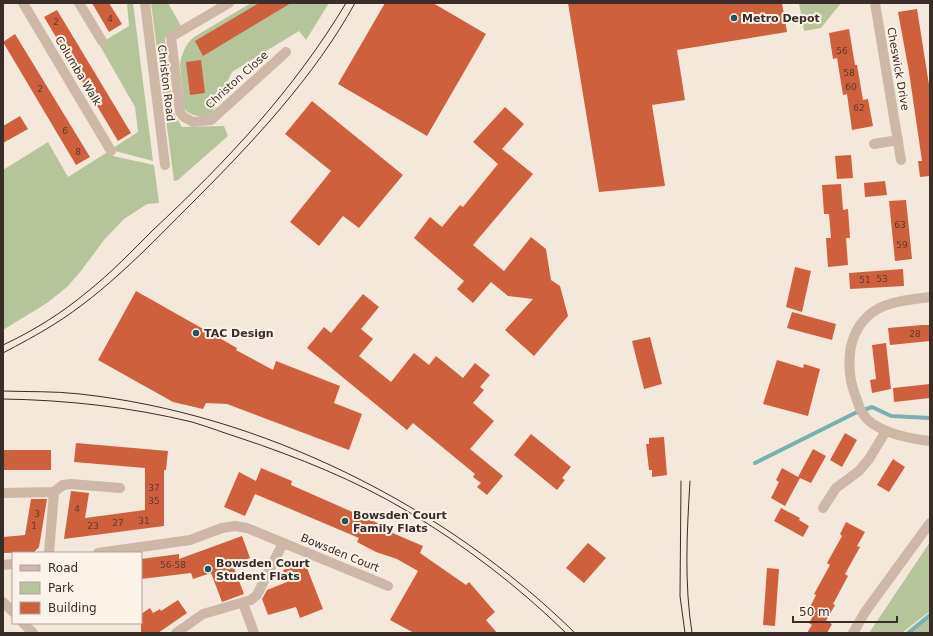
<svg xmlns="http://www.w3.org/2000/svg" width="933" height="636" viewBox="0 0 933 636" font-family="'DejaVu Sans',sans-serif">
	<style>
		.green { fill: #b6c49a }
		.lines { fill: none; stroke-linecap: round; stroke-linejoin: round }
		.stream { stroke: #78b1b3; stroke-width: 4 }
		.building { fill: #cf603e }
		.street { stroke: #cdb7a6; stroke-width: 10 }
		.tram { stroke: #382d27; stroke-width: 1 }
		.poi-dot { fill: #1a595d; stroke: #fbf2e8; stroke-width: 1.5 }
		.labels { text-anchor: middle; dominant-baseline: central; stroke-width: 4; stroke-linejoin: round; paint-order: stroke }
		.number-label { font-size: 9px; fill: #5e3a2d }
		.poi-label { font-size: 11px; font-weight: bold; fill: #382d27; stroke: #fbf2e8; text-anchor: start }
		.street-label { font-size: 11px; fill: #382d27; stroke: #fbf2e8 }
	</style>
	<rect width="100%" height="100%" fill="#f4e8db"/>
	<!-- green -->
	<path class="green" d="M 127,3 L 133,3 L 153,161 L 115,151 L 113,148 L 138,132 L 135,107 L 99,44 L 129,26 Z
		M 151,3 L 168,3 L 181,26 L 166,36 L 165,39 L 173,112 L 182,127 L 224,126 L 228,136 L 178,180 L 174,181 Z
		M 251,3 L 329,3 L 306,40 L 299,31 L 232,72 L 212,113 C 203,119 189,116 184,108 L 180,65 C 181,55 186,43 194,37 Z
		M 799,3 L 841,3 L 821,28 L 804,31 Z
		M 48,142 L 68,177 L 106,153 L 113,156 L 154,165 L 159,203 L 147,204 L 124,219 L 104,240 L 81,271 L 67,287 L 47,303 L 3,330 L 3,170 Z
		M 930,542 L 930,611 L 902,633 L 869,633 Z
		M 930,615 L 930,633 L 910,633 L 911,630 Z"/>
	<g class="lines">
		<!-- stream -->
		<path class="stream" d="M 755,463 L 855,413 L 872,407 L 891,416 L 930,418
			M 908,633 L 930,615"/>
	</g>
	<!-- building -->
	<path class="building" d="M 92,3 L 109,3 L 122,24 L 109,32 Z
		M 259,3 L 291,3 L 203,56 L 195,41 Z
		M 385,3 L 433,3 L 486,34 L 427,136 L 338,84 Z
		M 568,3 L 782,3 L 787,32 L 677,50 L 685,100 L 652,105 L 665,186 L 599,192 Z
		M 917,9 L 930,91 L 930,176 L 920,177 L 918,161 L 922,161 L 909,72 L 898,12 Z
		M 57,10 L 131,133 L 118,141 L 44,17 Z
		M 849,29 L 855,65 L 857,65 L 863,100 L 868,99 L 873,126 L 852,130 L 847,94 L 843,95 L 837,58 L 833,59 L 829,33 Z
		M 15,34 L 90,157 L 76,165 L 3,42 Z
		M 201,60 L 205,93 L 190,95 L 186,62 Z
		M 312,101 L 403,175 L 359,228 L 343,216 L 319,246 L 290,222 L 331,171 L 285,134 Z
		M 505,107 L 524,124 L 502,149 L 533,174 L 473,245 L 504,271 L 531,237 L 546,249 L 551,280 L 560,286 L 568,316 L 534,356 L 505,330 L 533,299 L 508,296 L 491,282 L 473,303 L 457,289 L 464,281 L 414,238 L 430,217 L 442,227 L 460,205 L 463,207 L 498,164 L 473,142 Z
		M 20,116 L 28,129 L 3,143 L 3,126 Z
		M 851,155 L 853,178 L 837,179 L 835,156 Z
		M 885,181 L 887,195 L 865,197 L 864,183 Z
		M 841,184 L 843,210 L 848,209 L 850,238 L 846,238 L 848,265 L 828,267 L 826,238 L 831,238 L 829,214 L 824,214 L 822,185 Z
		M 906,200 L 912,259 L 895,261 L 889,201 Z
		M 795,267 L 811,271 L 802,312 L 786,307 Z
		M 903,269 L 904,286 L 850,289 L 849,273 Z
		M 136,291 L 237,348 L 236,350 L 273,370 L 276,361 L 340,386 L 334,403 L 362,414 L 349,450 L 227,404 L 206,403 L 203,409 L 173,402 L 98,360 Z
		M 363,294 L 379,307 L 361,329 L 373,339 L 359,356 L 391,382 L 414,353 L 429,365 L 436,356 L 463,378 L 475,363 L 490,375 L 480,387 L 484,390 L 473,403 L 494,421 L 470,449 L 503,476 L 487,495 L 477,487 L 481,483 L 473,477 L 475,474 L 413,423 L 407,430 L 307,348 L 324,327 L 331,333 Z
		M 792,312 L 836,324 L 832,340 L 787,328 Z
		M 922,325 L 930,325 L 930,341 L 890,345 L 888,328 Z
		M 650,337 L 662,384 L 644,389 L 632,341 Z
		M 886,343 L 891,389 L 872,393 L 870,380 L 876,379 L 872,345 Z
		M 777,360 L 803,368 L 804,364 L 820,369 L 808,416 L 763,404 Z
		M 930,384 L 930,398 L 894,402 L 893,388 Z
		M 845,433 L 857,440 L 842,467 L 830,460 Z
		M 531,434 L 571,467 L 562,478 L 565,480 L 557,490 L 514,455 Z
		M 664,437 L 667,475 L 652,477 L 652,470 L 649,470 L 646,444 L 649,444 L 649,438 Z
		M 76,443 L 168,451 L 166,470 L 164,470 L 164,526 L 64,539 L 71,491 L 89,493 L 85,518 L 145,510 L 145,468 L 74,462 Z
		M 813,449 L 826,456 L 811,483 L 798,477 Z
		M 3,450 L 51,450 L 51,470 L 3,470 Z
		M 893,459 L 905,467 L 889,492 L 877,485 Z
		M 261,468 L 292,481 L 291,485 L 389,528 L 388,531 L 423,546 L 420,553 L 466,585 L 469,582 L 495,612 L 486,620 L 497,633 L 414,633 L 390,620 L 418,571 L 397,559 L 376,552 L 357,542 L 359,538 L 255,494 L 245,516 L 224,507 L 239,472 L 256,481 Z
		M 782,468 L 800,478 L 785,506 L 771,498 L 779,482 L 776,480 Z
		M 31,499 L 47,499 L 39,547 L 34,552 L 3,553 L 3,537 L 25,535 Z
		M 781,508 L 800,518 L 799,520 L 809,526 L 803,537 L 774,521 Z
		M 846,522 L 865,532 L 857,546 L 860,547 L 845,574 L 848,576 L 833,604 L 835,605 L 826,621 L 832,624 L 827,633 L 807,633 L 812,625 L 809,623 L 816,611 L 810,607 L 816,595 L 814,594 L 830,565 L 827,563 L 842,536 L 840,534 Z
		M 242,536 L 250,558 L 233,565 L 244,594 L 222,602 L 211,573 L 193,579 L 191,573 L 141,579 L 141,559 L 179,554 L 179,559 Z
		M 588,543 L 606,558 L 584,583 L 566,568 Z
		M 305,563 L 323,609 L 300,618 L 296,607 L 268,615 L 262,599 L 267,590 L 287,582 L 283,570 Z
		M 767,568 L 779,569 L 775,626 L 763,625 Z
		M 178,600 L 187,613 L 158,633 L 141,633 L 141,614 L 150,608 L 153,613 L 160,609 L 161,611 Z"/>
	<g class="lines">
		<!-- street -->
		<path class="street" d="M 23,3 L 111,151
			M 79,3 L 102,41
			M 145,3 L 165,165
			M 229,3 L 171,37 L 180,112 L 184,117 L 193,122 L 211,120 L 286,52
			M 875,3 L 901,160
			M 874,144 L 898,140
			M 930,297 C 910,300 882,301 867,317 C 845,338 846,374 857,400 C 859,407 862,414 867,419 C 881,433 911,439 930,441
			M 3,493 L 54,492 L 63,485 L 71,484 L 120,488
			M 823,508 L 836,488 L 859,471 L 869,459 L 886,431
			M 49,553 L 54,492
			M 98,553 L 190,540 L 222,528 L 235,526 L 247,528 L 388,586
			M 3,565 L 13,564
			M 3,602 L 13,612
			M 243,603 L 254,633
			M 23,623 L 33,633
			M 176,633 L 203,614 L 251,600 L 257,595 L 283,543
			M 853,633 L 865,612 L 930,523"/>
		<!-- tram -->
		<path class="tram" d="M 3,345 C 33,331 62,313 87,292 C 111,273 132,251 153,230 C 227,161 294,90 346,3
			M 3,353 C 20,344 37,335 53,325 C 106,292 150,245 194,201 C 252,143 315,76 355,3
			M 3,391 C 29,392 54,391 80,394 C 262,414 445,505 575,633
			M 3,399 C 67,400 130,407 192,422 C 209,427 224,433 240,438 C 297,457 355,480 407,511 C 464,545 518,586 566,633
			M 681,481 L 680,596 L 685,633
			M 690,481 C 687,532 684,582 692,633"/>
	</g>
	<!-- markers -->
	<g class="poi-dot">
		<circle cx="734" cy="18" r="4"/>
		<circle cx="196" cy="333" r="4"/>
		<circle cx="345" cy="521" r="4"/>
		<circle cx="208" cy="569" r="4"/>
	</g>
	<g class="labels">
		<!-- number labels -->
		<g class="number-label">
			<text x="110" y="19">4</text>
			<text x="56" y="22">2</text>
			<text x="842" y="51">56</text>
			<text x="849" y="73">58</text>
			<text x="851" y="87">60</text>
			<text x="40" y="89">2</text>
			<text x="859" y="108">62</text>
			<text x="65" y="131">6</text>
			<text x="78" y="152">8</text>
			<text x="900" y="225">63</text>
			<text x="902" y="245">59</text>
			<text x="882" y="279">53</text>
			<text x="865" y="280">51</text>
			<text x="915" y="334">28</text>
			<text x="154" y="488">37</text>
			<text x="154" y="501">35</text>
			<text x="77" y="509">4</text>
			<text x="37" y="514">3</text>
			<text x="144" y="521">31</text>
			<text x="118" y="523">27</text>
			<text x="34" y="526">1</text>
			<text x="93" y="526">23</text>
			<text x="173" y="565">56-58</text>
		</g>
		<!-- poi labels -->
		<g class="poi-label">
			<text x="742" y="18">Metro Depot</text>
			<text x="204" y="333">TAC Design</text>
			<text x="353" y="515">Bowsden Court<tspan x="353" dy="13">Family Flats</tspan></text>
			<text x="216" y="563">Bowsden Court<tspan x="216" dy="13">Student Flats</tspan></text>
		</g>
		<!-- street labels -->
		<g class="street-label">
			<text transform="translate(898 69) rotate(80)">Cheswick Drive</text>
			<text transform="translate(78 71) rotate(59)">Columba Walk</text>
			<text transform="translate(237 80) rotate(-42)">Christon Close</text>
			<text transform="translate(166 83) rotate(83)">Christon Road</text>
			<text transform="translate(340 553) rotate(22)">Bowsden Court</text>
		</g>
	</g>
	<!-- border -->
	<rect width="933" height="636" fill="none" stroke="#382d27" stroke-width="8"/>
	<!-- legend -->
	<rect x="12" y="552" width="130" height="72" fill="#fbf2e8" stroke="#ada39b"/>
	<rect x="20" y="565" width="20" height="6" fill="#cdb7a6" stroke="#ada39b"/>
	<text x="48" y="572" font-size="12" fill="#382d27">Road</text>
	<rect x="20" y="582" width="20" height="12" fill="#b6c49a" stroke="#ada39b"/>
	<text x="48" y="592" font-size="12" fill="#382d27">Park</text>
	<rect x="20" y="602" width="20" height="12" fill="#cf603e" stroke="#ada39b"/>
	<text x="48" y="612" font-size="12" fill="#382d27">Building</text>
	<!-- scale -->
	<path d="M793 616v6h104v-6" fill="none" stroke="#382d27" stroke-width="2"/>
	<text x="799" y="616" font-size="12" fill="#382d27" stroke="#fbf2e8" stroke-width="3" paint-order="stroke">50 m</text>
</svg>
